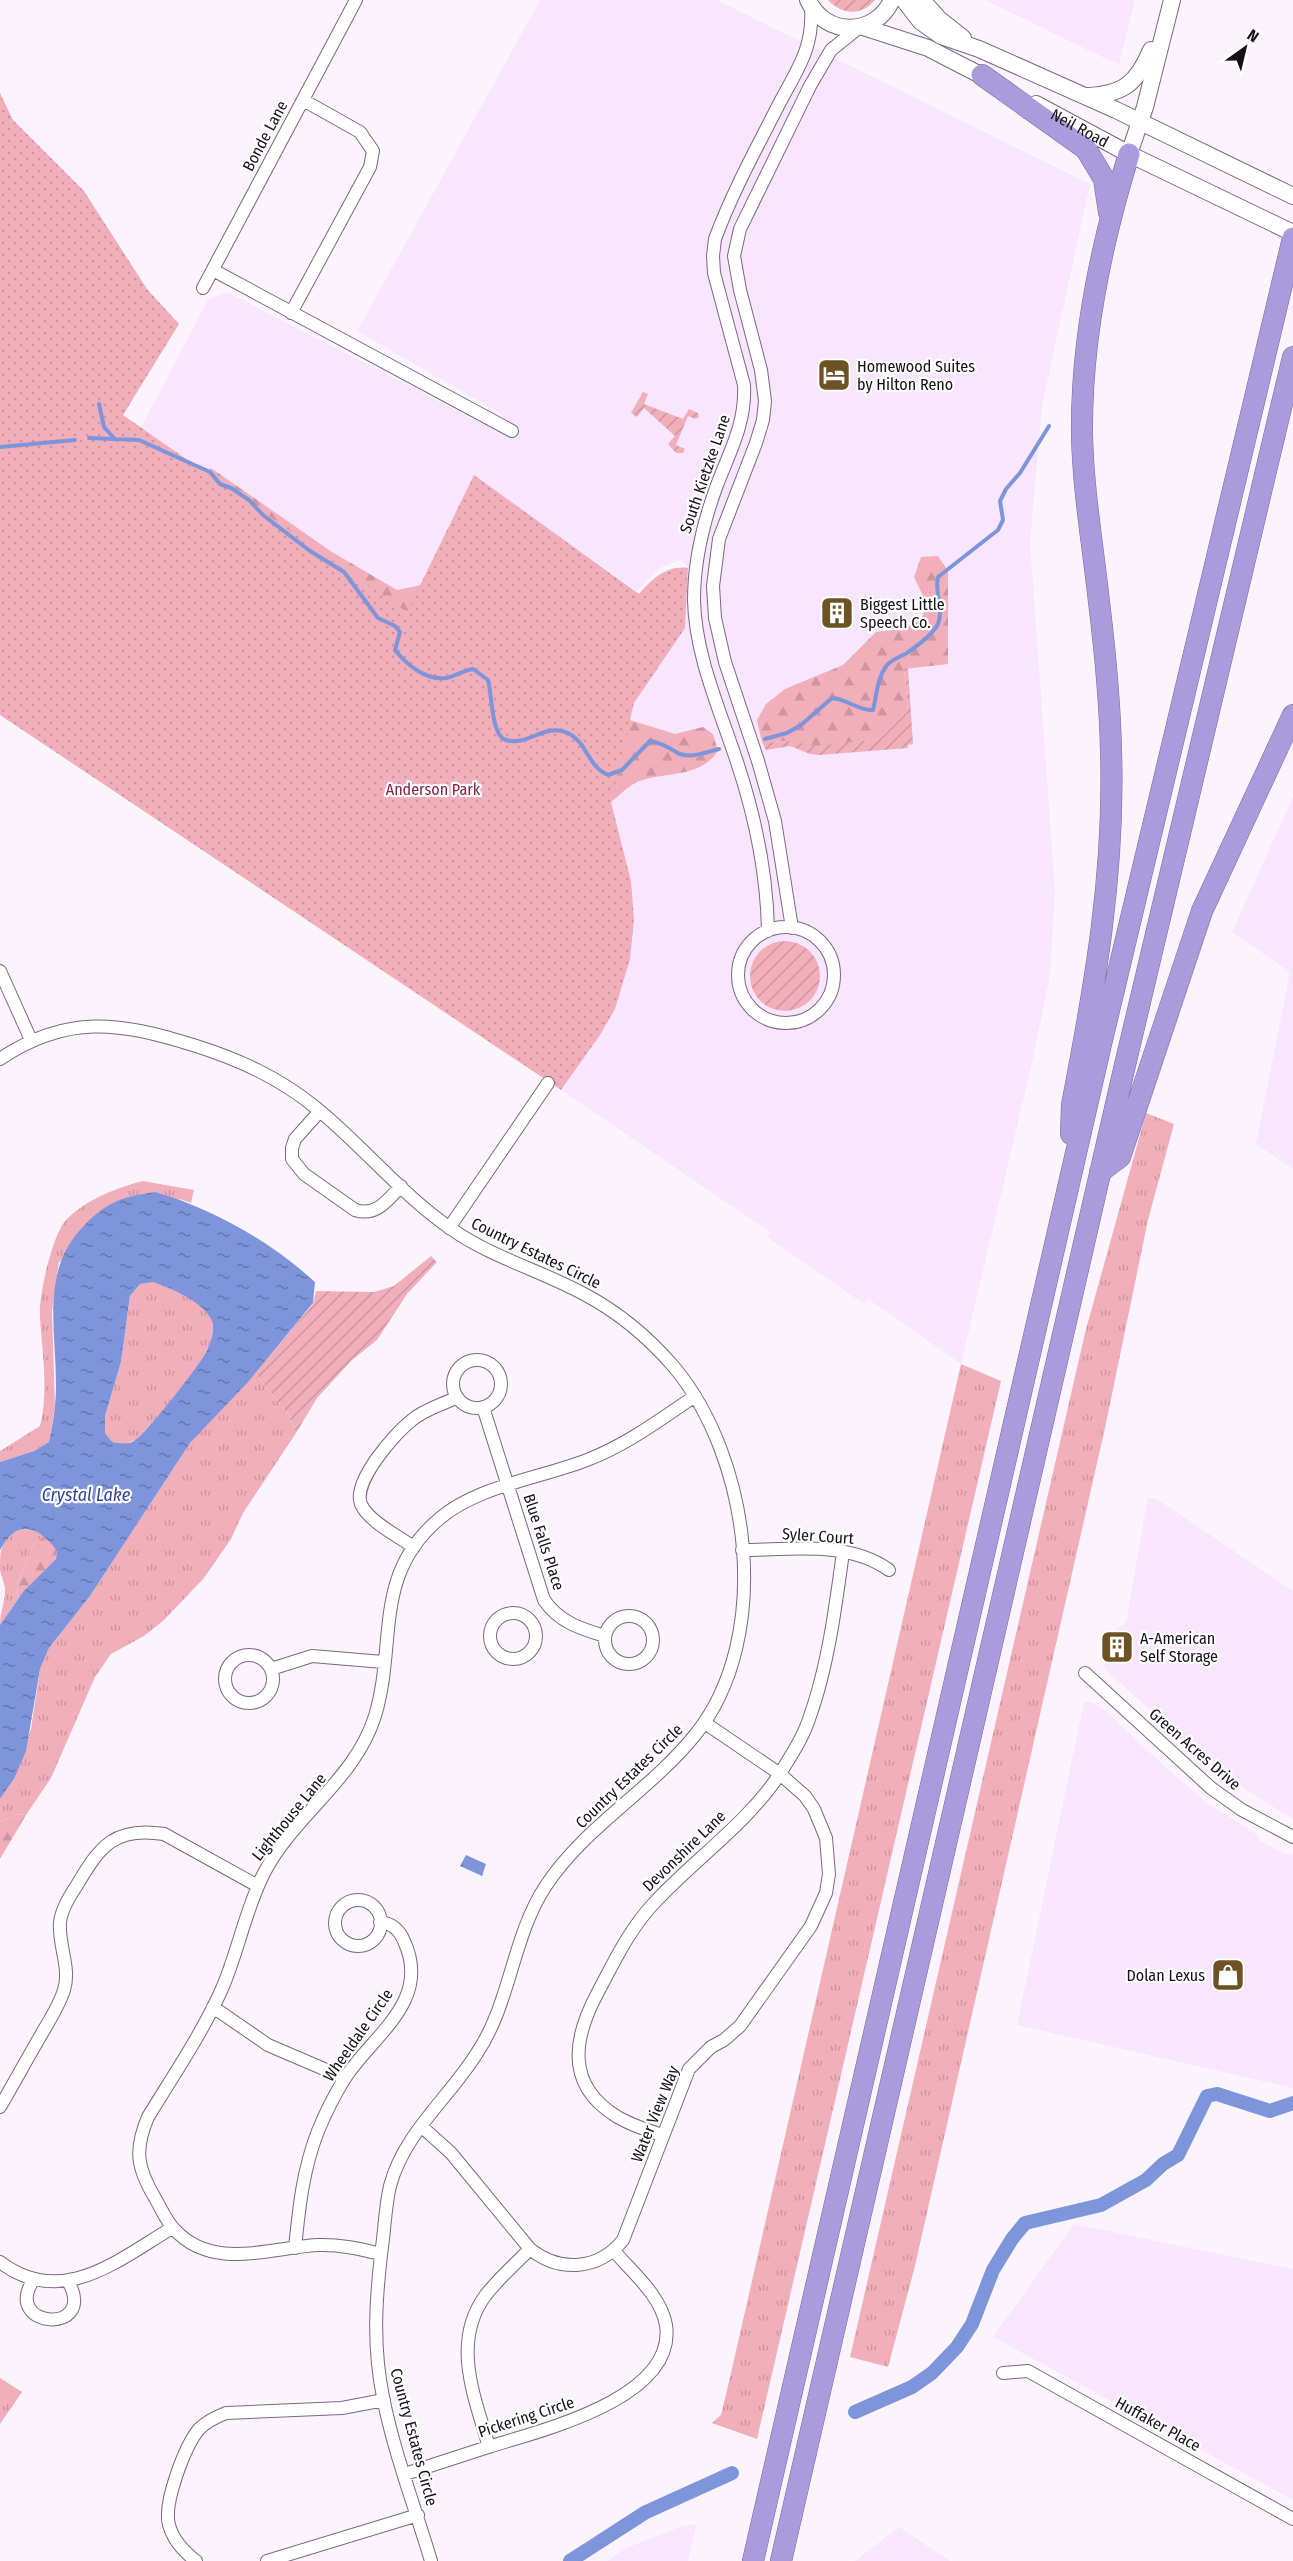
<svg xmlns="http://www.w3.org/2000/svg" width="1293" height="2561" viewBox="0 0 1293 2561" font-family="'Fira Sans Condensed',sans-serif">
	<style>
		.built { fill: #f8e5fe }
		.grass { fill: url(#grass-tufts) }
		.forest { fill: url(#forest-firs) }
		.park { fill: url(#park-dots) }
		.garden { fill: url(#garden-furrows) }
		.water { fill: url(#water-ripples); fill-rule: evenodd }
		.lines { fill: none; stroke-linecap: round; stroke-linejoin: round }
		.stream { stroke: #7e95db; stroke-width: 4 }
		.canal { stroke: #7e95db; stroke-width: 14 }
		.minor-casing { stroke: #79687e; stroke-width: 14 }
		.secondary-casing { stroke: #79687e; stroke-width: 18 }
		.motorway-casing { stroke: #766b97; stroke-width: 22 }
		.minor { stroke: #fff; stroke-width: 12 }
		.secondary { stroke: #fff; stroke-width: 16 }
		.motorway { stroke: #aa9cdc; stroke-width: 21 }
		.labels { text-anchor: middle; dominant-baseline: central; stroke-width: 4.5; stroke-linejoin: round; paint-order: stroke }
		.street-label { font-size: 16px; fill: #150f17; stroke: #fff }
		.poi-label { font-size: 16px; fill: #150f17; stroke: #fff; text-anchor: start }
		.park-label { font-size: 16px; fill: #862140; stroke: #fff }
		.water-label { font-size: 18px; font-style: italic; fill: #2f4396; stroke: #fff }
	</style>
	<defs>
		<pattern id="grass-tufts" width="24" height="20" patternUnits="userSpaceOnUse" patternTransform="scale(1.5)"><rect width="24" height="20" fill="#f0afbb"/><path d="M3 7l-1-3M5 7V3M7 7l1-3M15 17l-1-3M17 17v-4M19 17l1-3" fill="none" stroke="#cd95a0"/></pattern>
		<pattern id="forest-firs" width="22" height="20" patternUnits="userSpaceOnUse" patternTransform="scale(1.5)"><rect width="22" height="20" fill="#f0afbb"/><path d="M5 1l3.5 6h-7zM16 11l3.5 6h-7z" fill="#cd95a0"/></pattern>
		<pattern id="park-dots" width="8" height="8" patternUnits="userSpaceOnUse" patternTransform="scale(1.5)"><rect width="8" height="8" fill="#f0afbb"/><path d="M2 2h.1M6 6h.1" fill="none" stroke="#cd95a0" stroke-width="1.8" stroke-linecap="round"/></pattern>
		<pattern id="garden-furrows" width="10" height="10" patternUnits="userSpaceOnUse" patternTransform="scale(1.5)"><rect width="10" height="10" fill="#f0afbb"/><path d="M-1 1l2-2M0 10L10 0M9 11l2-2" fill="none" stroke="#cd95a0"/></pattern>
		<pattern id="water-ripples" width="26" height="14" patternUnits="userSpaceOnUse" patternTransform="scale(1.5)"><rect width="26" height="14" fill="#7e95db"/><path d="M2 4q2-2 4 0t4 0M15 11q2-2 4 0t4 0" fill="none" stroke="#6678b1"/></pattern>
	</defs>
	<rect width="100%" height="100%" fill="#fbf4fd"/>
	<!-- built -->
	<path class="built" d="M 540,0 L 717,0 L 1090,184 L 1042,406 L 1030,542 L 1055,891 L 1050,975 L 1032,1063 L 961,1364 L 868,1299 L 864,1304 L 767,1237 L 770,1232 L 561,1090 L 600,1035 L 634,919 L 631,881 L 611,802 L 634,703 L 685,628 L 688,568 L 681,560 L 659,568 L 637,591 L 474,476 L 408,612 L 141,427 L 208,300 L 227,292 L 496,431 L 503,415 L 357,331 Z
		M 985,0 L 1135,0 L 1119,65 Z
		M 1293,797 L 1293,1169 L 1256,1144 L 1290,972 L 1232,932 Z
		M 1148,1497 L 1157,1499 L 1293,1591 L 1293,1819 L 1237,1784 L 1193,1749 L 1104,1668 L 1110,1634 L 1126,1622 Z
		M 1084,1702 L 1092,1702 L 1106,1711 L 1163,1765 L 1206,1802 L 1259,1836 L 1260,1841 L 1288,1855 L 1293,1853 L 1293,2088 L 1017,2025 Z
		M 1074,2224 L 1293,2269 L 1293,2500 L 993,2337 Z
		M 697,2524 L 688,2561 L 607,2561 L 626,2548 L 682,2526 Z
		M 899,2527 L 950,2561 L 855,2561 Z"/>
	<!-- grass -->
	<path class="grass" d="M 1146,1113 L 1174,1124 L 1148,1220 L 1105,1428 L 914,2270 L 888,2367 L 850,2357 L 1085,1333 Z
		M 143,1181 L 194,1190 L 191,1203 L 180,1199 L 59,1262 L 52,1311 L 55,1406 L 49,1442 L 34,1451 L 0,1462 L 0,1451 L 40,1426 C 49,1390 42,1353 40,1317 C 38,1297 53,1233 66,1220 C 87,1199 116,1188 143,1181 Z
		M 153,1281 C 172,1289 200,1299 211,1319 C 226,1347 154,1420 136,1440 L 124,1444 L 111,1442 L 105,1433 L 105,1416 L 121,1362 L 130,1296 L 140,1284 Z
		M 961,1364 L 1001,1381 L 757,2439 L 712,2423 L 721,2415 L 728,2386 Z
		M 255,1373 L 288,1414 L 296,1433 L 243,1513 L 231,1539 L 204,1578 L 164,1620 L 144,1636 L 111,1654 L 95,1677 L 51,1778 L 26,1815 L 19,1814 L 0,1821 L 0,1799 L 14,1779 L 31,1729 L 40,1669 L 49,1648 L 90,1596 L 190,1443 Z
		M 22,1529 L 36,1530 L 44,1536 L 32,1547 L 17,1585 L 18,1599 L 0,1625 C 0,1612 6,1599 5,1588 C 4,1582 1,1576 0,1570 C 0,1548 1,1537 22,1529 Z
		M 0,2378 L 22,2392 L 0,2424 Z"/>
	<!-- forest -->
	<path class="forest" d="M 211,468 L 332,552 L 397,590 L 421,585 L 630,720 L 675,734 L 703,727 L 713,734 L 718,751 C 699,779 665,771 637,782 C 628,786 619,796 611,802 L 202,476 Z
		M 938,556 L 948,571 L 948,664 L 904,669 L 908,711 L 880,739 L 814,747 L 791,741 L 762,742 L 757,720 L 766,704 L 785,689 L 843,665 L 876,632 C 893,630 927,629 925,604 C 925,597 917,585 914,577 L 921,557 Z
		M 44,1536 L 57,1550 L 56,1559 L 18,1599 L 17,1585 L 32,1547 Z
		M 19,1814 L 26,1815 L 0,1859 L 0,1821 Z"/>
	<!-- park -->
	<path class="park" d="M 0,93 L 13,120 L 84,191 L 147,289 L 179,324 L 123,415 L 407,612 L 474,475 L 639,594 C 652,579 667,565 688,568 L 685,628 L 634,703 L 611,802 L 631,881 L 634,919 L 630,959 L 615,1009 L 600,1035 L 561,1090 L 0,715 Z"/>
	<!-- garden -->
	<path class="garden" d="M 828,0 L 875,0 C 862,16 842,15 828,0 Z
		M 643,392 L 648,394 L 644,404 L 683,419 L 689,409 L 698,413 L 699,417 L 696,419 L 688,416 L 676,445 L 685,449 L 683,453 L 676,453 L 668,444 L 675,436 L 644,408 L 637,417 L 631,413 Z
		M 904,668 L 908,668 L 913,744 L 908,745 L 908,748 L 819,755 L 810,754 L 790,746 L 766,750 L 762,742 L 791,741 L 814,746 L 880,739 L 908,711 Z
		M750 976a35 35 0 1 1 70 0a35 35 0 1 1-70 0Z
		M 431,1256 L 437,1262 L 407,1294 L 377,1340 L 352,1360 L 317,1398 L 296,1433 L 288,1414 L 255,1373 L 313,1304 L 316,1291 L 374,1292 L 394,1286 Z"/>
	<!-- water -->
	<path class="water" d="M 155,1192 C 212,1208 271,1242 315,1282 L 313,1303 L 248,1382 L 190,1443 L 90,1596 L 49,1648 L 40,1669 L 26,1751 L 14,1779 L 0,1799 L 0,1625 L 23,1592 L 56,1559 L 57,1551 C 38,1525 16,1519 0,1550 L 0,1462 L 34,1451 L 49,1442 C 51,1430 54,1418 55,1406 C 61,1346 36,1279 80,1230 C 104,1203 120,1197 155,1192 ZM 153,1282 C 170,1288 202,1301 211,1319 C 216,1328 211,1341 207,1350 C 201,1364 146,1434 134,1441 C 127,1445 120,1443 112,1442 L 105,1433 L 105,1416 L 121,1362 L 130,1296 L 140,1284 Z
		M 466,1855 L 486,1864 L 482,1876 L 460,1866 Z"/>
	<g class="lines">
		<!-- stream -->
		<path class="stream" d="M 99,404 L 104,427 L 114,438
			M 89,438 L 139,440 L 210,472 L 220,484 L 231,488 L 249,500 L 263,515 L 310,551 L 344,572 L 378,618 L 395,626 L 400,632 L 395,650 C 407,665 426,681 447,678 C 456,676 464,670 473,669 L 488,680 C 492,693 491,736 506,740 C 527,747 546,722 568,733 C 588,743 587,766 608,775 L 622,770 L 650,741 C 661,743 667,746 676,752 C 688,760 707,752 719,749
			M 0,447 L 75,440
			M 765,739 L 787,733 L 801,725 L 832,698 C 847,699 859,711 873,710 C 877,694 877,678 887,665 C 893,659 900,657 907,653 C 917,646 933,634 938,624 C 944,609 934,592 938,577 L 998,530 L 1003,520 L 1000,501 L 1006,489 L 1020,473 L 1049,426"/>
		<!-- canal -->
		<path class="canal" d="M 855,2412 L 912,2387 L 932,2373 L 957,2347 L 972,2324 L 993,2270 L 1012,2239 L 1025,2223 L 1101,2205 L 1146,2180 L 1163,2164 L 1178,2155 L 1207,2096 L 1217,2094 L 1270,2111 L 1293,2103
			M 570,2561 L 646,2512 L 732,2473"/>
		<defs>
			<path id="minor" d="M 213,270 L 512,431
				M 203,288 L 356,0
				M 291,313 L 370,167 L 373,151 L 360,132 L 303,100
				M738 975a48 48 0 1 1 96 0a48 48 0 1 1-96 0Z
				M 792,928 L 775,821 L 758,761 L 725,662 L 715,618 L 713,586 L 719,539 L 756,443 L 763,420 L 765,401 L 761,370 L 740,290 L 734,256 L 740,229 L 810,86 L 831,50 L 857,29
				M 768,931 C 767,874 755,816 737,762 C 720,710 695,655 694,600 C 694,559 703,523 717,485 C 730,451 746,423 744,385 L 714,273 L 713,256 L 715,239 C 732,193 756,149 778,106 C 796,71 814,49 811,7
				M 0,971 L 31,1040
				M 0,1059 C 67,1014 119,1022 193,1045 C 238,1059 278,1077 315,1107 C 362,1145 401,1194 450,1228 C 490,1257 540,1270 584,1294 C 618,1312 649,1338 674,1367 C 751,1459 774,1638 695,1735 C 651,1790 584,1827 545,1887 C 512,1938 511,2002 477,2053 C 449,2098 404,2133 390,2186 C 386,2203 385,2221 383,2239 C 376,2293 372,2343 383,2397 C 394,2453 415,2507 431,2561
				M 320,1111 L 295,1139 L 292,1148 L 292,1159 L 304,1174 L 355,1210 C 376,1217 388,1200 401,1186
				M 449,1228 L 548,1083
				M453 1384a24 24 0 1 1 48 0a24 24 0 1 1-48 0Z
				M 483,1407 L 544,1600 C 559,1622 581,1629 605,1636
				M 414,1547 C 399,1537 367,1520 361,1504 C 352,1482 395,1433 412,1420 C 425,1409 442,1405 457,1397
				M 742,1550 C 789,1550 848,1540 889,1570
				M490 1636a23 23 0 1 1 46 0a23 23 0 1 1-46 0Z
				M605 1640a24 24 0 1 1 48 0a24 24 0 1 1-48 0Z
				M225 1679a24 24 0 1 1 48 0a24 24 0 1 1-48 0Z
				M 271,1669 L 312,1656 L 383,1662
				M 1085,1673 L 1211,1788 L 1242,1810 L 1293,1837
				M335 1923a23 23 0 1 1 46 0a23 23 0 1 1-46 0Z
				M 213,2007 L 268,2045 L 345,2078
				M 0,2107 C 14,2083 27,2059 41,2035 C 49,2021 59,2006 64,1990 C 71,1968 58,1945 60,1922 C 62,1908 70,1896 77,1885 C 100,1846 115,1826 164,1834 L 258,1886
				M 421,2126 L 451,2153 L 530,2249 C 560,2273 599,2270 623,2240 L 689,2069 L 711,2047 L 724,2040 L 740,2026 L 811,1926 L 826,1893 L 829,1874 L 826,1838 L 814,1809 L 805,1796 L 780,1774 L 705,1723
				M 662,2135 C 647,2130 630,2125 616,2116 C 566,2085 573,2039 597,1994 C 614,1962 630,1928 655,1902 C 695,1859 750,1821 781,1772 C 792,1754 804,1736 810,1716 C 828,1666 836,1604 843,1552
				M 295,2248 C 299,2208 303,2169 318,2131 C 325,2114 335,2094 345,2078 C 373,2035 432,2001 404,1941 C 400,1931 392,1923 380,1922
				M 381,2254 C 360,2249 339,2244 317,2245 C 269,2248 212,2271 174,2229 C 166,2221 161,2208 155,2198 C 137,2168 134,2150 148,2117 C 173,2076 201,2035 221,1991 C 238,1953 245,1910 264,1873 C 294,1815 355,1780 375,1716 C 397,1643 372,1576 439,1519 C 477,1486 541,1478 587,1460 C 626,1445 660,1420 695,1396
				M 0,2262 C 62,2309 118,2260 172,2228
				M 34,2279 C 0,2329 99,2336 68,2281
				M 1003,2373 L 1028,2371 L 1293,2519
				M 489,2447 C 475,2398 451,2343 485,2296 C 498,2279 515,2264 530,2249
				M 405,2474 C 433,2465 460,2456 488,2447 C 539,2431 677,2399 666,2325 C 661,2296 633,2273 614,2251
				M 196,2561 C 183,2551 173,2540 169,2525 C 163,2503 185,2446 199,2429 C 207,2421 216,2417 226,2413 L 342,2408 L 384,2400
				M 267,2561 L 418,2515"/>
			<g id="secondary">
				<path d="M 808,0 C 825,37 875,37 892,0"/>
				<path d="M 904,0 L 921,22 L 941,36 L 979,49 L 1116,110 L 1293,196"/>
				<path d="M 922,0 L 939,19 L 963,38"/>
				<path d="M 863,27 L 928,48 L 992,81"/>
				<path d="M 1088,96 C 1124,94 1137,83 1151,50"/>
				<path id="s1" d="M 1036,104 L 1129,154 L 1293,233"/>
				<path d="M 1129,154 L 1145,107 L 1172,0"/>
			</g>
			<path id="motorway" d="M 982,75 L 1086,149 L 1104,179 L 1109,212
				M 1071,1134 L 1072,1105 C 1095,986 1115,872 1111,751 C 1110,701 1105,651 1099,602 C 1093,546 1083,490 1082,434 C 1081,342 1102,241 1129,154
				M 1100,1172 L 1120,1157 L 1202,911 L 1293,715
				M 753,2561 L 1101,1044 L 1293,238
				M 781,2561 L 1125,1065 L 1293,357"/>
		</defs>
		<!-- minor casing -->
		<use href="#minor" class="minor-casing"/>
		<!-- secondary casing -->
		<use href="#secondary" class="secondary-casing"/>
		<!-- motorway casing -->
		<use href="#motorway" class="motorway-casing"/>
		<!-- minor -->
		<use href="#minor" class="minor"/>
		<!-- secondary -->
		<use href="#secondary" class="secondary"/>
		<!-- motorway -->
		<use href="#motorway" class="motorway"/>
	</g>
	<!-- icons -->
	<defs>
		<symbol id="hotel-square" viewBox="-11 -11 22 22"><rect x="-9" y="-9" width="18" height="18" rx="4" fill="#6c5224" stroke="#fff"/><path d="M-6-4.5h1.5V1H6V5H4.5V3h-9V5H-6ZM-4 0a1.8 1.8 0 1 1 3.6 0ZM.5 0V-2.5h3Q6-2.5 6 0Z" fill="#fff"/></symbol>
		<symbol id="building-square" viewBox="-11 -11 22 22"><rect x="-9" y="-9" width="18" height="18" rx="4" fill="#6c5224" stroke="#fff"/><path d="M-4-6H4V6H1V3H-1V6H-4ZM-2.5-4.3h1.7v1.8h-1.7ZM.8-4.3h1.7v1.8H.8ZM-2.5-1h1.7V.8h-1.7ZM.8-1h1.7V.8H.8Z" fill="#fff"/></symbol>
		<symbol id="shop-square" viewBox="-11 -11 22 22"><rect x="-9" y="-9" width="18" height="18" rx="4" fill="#6c5224" stroke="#fff"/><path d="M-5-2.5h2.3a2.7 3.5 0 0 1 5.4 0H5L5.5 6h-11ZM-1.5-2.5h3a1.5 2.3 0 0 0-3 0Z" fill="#fff"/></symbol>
	</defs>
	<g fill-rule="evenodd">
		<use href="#hotel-square" x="815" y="356" width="38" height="38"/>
		<use href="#building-square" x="818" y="594" width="38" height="38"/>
		<use href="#building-square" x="1098" y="1628" width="38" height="38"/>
		<use href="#shop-square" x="1209" y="1956" width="38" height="38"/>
	</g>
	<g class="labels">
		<!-- street labels -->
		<g class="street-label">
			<text stroke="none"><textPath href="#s1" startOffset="50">Neil Road</textPath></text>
			<text transform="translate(265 136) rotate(-62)">Bonde Lane</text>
			<text transform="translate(705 474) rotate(-71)">South Kietzke Lane</text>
			<text transform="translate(536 1253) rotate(26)">Country Estates Circle</text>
			<text transform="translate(818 1536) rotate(4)">Syler Court</text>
			<text transform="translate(544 1542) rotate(72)">Blue Falls Place</text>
			<text transform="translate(1195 1749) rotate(41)">Green Acres Drive</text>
			<text transform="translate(629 1776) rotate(-44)">Country Estates Circle</text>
			<text transform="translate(289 1817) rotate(-51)">Lighthouse Lane</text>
			<text transform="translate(684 1851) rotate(-44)">Devonshire Lane</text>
			<text transform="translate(358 2035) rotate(-55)">Wheeldale Circle</text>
			<text transform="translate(655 2114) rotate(-68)">Water View Way</text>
			<text transform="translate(526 2417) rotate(-18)">Pickering Circle</text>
			<text transform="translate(1158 2424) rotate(29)">Huffaker Place</text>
			<text transform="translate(414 2437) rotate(75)">Country Estates Circle</text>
		</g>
		<!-- poi labels -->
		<g class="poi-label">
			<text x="857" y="366">Homewood Suites<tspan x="857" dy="18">by Hilton Reno</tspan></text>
			<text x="860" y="604">Biggest Little<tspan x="860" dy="18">Speech Co.</tspan></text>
			<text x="1140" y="1638">A-American<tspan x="1140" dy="18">Self Storage</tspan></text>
			<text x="1205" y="1975" text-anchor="end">Dolan Lexus</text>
		</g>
		<!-- park labels -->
		<g class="park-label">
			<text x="433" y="789">Anderson Park</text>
		</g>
		<!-- water labels -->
		<g class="water-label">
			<text x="86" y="1495">Crystal Lake</text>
		</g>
	</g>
	<!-- north arrow -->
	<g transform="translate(1245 48) rotate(34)" stroke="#ffffff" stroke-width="4.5" paint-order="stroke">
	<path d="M0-4.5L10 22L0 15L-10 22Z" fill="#150f17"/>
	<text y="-9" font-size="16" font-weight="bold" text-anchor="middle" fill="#150f17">N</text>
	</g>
</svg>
